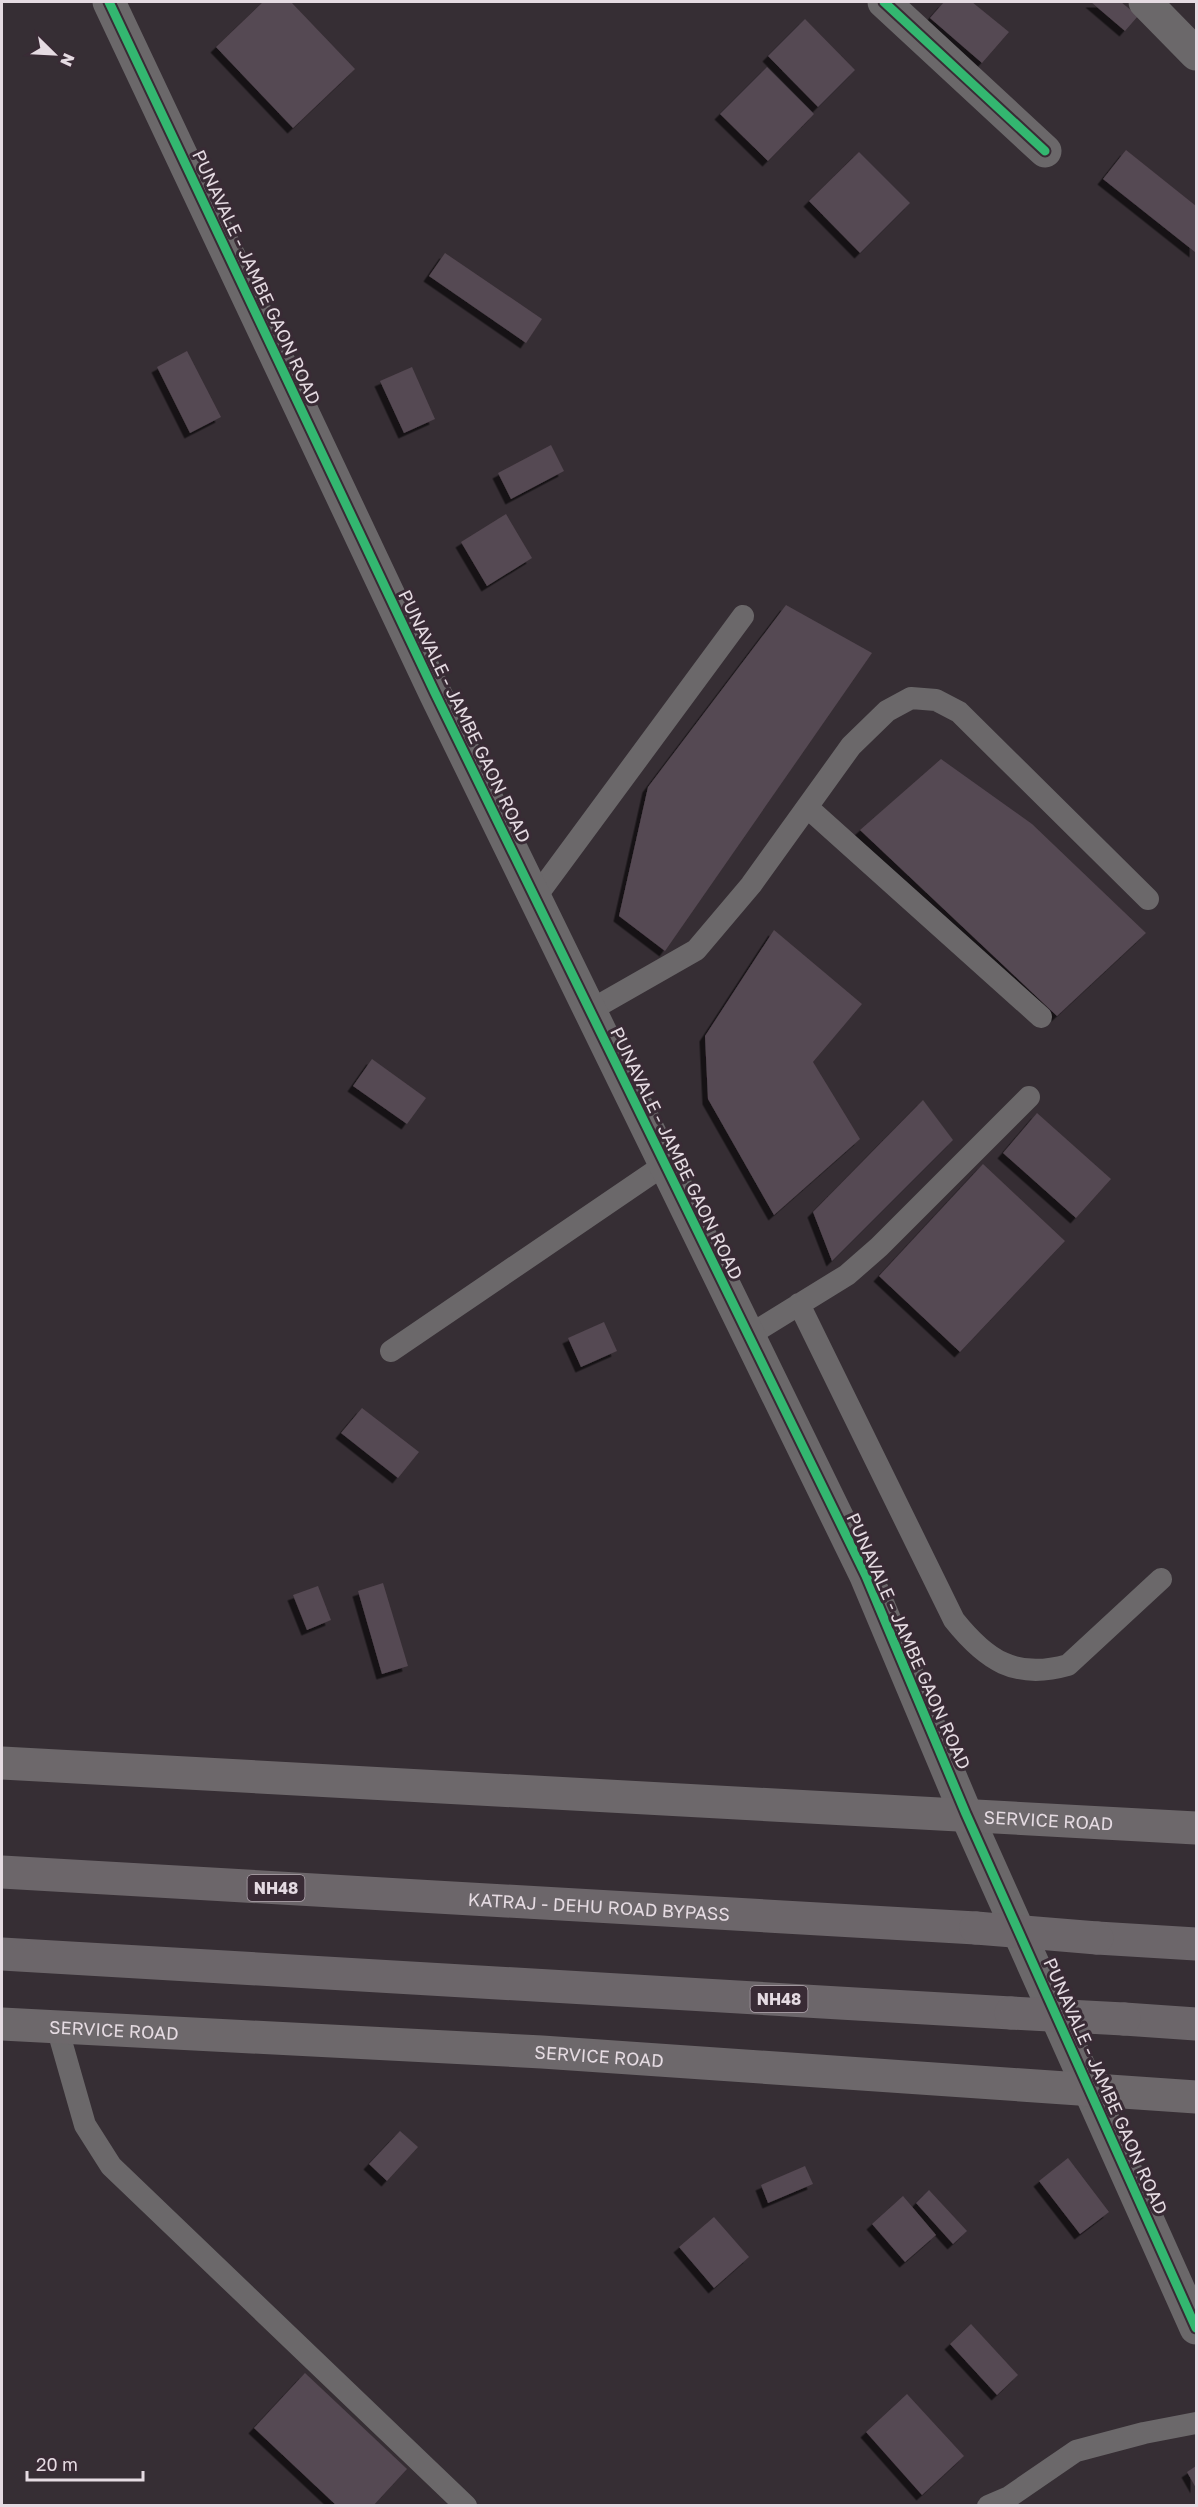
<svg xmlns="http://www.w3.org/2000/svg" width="1198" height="2507" viewBox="0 0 1198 2507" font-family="'Golos Text',sans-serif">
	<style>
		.building { fill: #554852; filter: url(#shadow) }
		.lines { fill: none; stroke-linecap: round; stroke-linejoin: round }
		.service { stroke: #6b686a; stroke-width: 22 }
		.minor { stroke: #6b686a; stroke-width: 33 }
		.tertiary { stroke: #6b686a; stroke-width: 33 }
		.primary { stroke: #6d686b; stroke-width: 33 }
		.trunk { stroke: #6c666a; stroke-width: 33 }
		.trunk-bridge { stroke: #6c666a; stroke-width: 33 }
		.cycleway-casing { stroke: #392b35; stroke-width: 13 }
		.cycleway { stroke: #33b770; stroke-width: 9 }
		.labels { text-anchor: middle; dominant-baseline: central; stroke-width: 6; stroke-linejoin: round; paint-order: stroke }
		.shield { fill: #392b35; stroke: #b1a6ae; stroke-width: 1.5 }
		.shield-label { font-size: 16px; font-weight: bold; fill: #e5dbe2 }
		.street-label { font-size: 18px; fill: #e5dbe2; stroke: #392b35 }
	</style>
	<defs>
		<filter id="shadow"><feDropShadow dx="-5.5" dy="5.5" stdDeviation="0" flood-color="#0009"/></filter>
	</defs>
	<rect width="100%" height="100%" fill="#362e34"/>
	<!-- building -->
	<path class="building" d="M 263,2 L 291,2 L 355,69 L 293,128 L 216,47 Z
		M 944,2 L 972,2 L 1009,32 L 982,63 L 930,18 Z
		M 1091,2 L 1121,2 L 1138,16 L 1125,31 Z
		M 805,19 L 855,70 L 818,107 L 768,56 Z
		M 767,67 L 814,114 L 768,161 L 720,114 Z
		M 1126,150 L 1196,206 L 1195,252 L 1103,179 Z
		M 859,152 L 910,203 L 860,253 L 809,201 Z
		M 445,253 L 542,319 L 526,343 L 429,276 Z
		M 187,351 L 221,417 L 190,433 L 157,367 Z
		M 412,367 L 435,419 L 404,433 L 380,381 Z
		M 551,445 L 564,471 L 511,499 L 498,473 Z
		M 506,514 L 532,558 L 487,586 L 461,542 Z
		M 786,605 L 872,653 L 665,951 L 619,916 L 648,787 Z
		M 941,759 L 1032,824 L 1146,933 L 1057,1016 L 860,830 Z
		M 774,930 L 862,1004 L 813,1062 L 860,1139 L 774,1215 L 708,1099 L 705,1036 Z
		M 372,1059 L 426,1098 L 407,1124 L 353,1086 Z
		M 923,1100 L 953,1140 L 832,1261 L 813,1212 Z
		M 1037,1113 L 1111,1179 L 1076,1218 L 1003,1153 Z
		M 983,1164 L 1065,1241 L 960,1352 L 879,1276 Z
		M 604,1322 L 617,1351 L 581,1367 L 568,1338 Z
		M 362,1408 L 419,1452 L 398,1478 L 341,1433 Z
		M 383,1583 L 408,1666 L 382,1674 L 358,1591 Z
		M 318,1586 L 331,1620 L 307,1630 L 293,1595 Z
		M 400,2131 L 418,2147 L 387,2181 L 369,2164 Z
		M 1068,2158 L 1109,2212 L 1080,2234 L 1039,2181 Z
		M 805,2166 L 813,2184 L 768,2203 L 761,2185 Z
		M 929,2190 L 967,2231 L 953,2244 L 916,2203 Z
		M 903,2196 L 936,2235 L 905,2262 L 872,2224 Z
		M 714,2217 L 749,2257 L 714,2288 L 679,2247 Z
		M 971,2324 L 1018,2375 L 997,2395 L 950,2344 Z
		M 305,2373 L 407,2469 L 373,2506 L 337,2506 L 254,2428 Z
		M 907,2394 L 964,2456 L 922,2495 L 866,2432 Z
		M 1196,2466 L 1196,2488 L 1187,2472 Z"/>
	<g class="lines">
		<!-- service -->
		<path class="service" d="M 807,807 L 1041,1017
			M 535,898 L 743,616
			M 589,1011 L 696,950 L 751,885 L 851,746 L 887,711 L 911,698 L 936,700 L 959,712 L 1148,899
			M 799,1304 L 954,1620 C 986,1660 1015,1680 1068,1665 L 1161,1579
			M 748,1336 L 847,1275 L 879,1247 L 1029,1097
			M 391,1351 L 664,1165
			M 57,2027 L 85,2125 L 111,2166 L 466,2506
			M 988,2506 L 1009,2497 L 1076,2451 L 1144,2433 L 1196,2423"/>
		<!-- minor -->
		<path class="minor" d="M 884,2 L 1045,151
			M 1145,2 L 1196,54"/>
		<!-- tertiary -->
		<path class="tertiary" d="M 109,2 L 435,693 L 866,1576 L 966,1814 L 1196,2328"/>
		<!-- primary -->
		<g class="primary">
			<path id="s1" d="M 2,1763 L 1196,1828"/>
			<path id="s2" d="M 2,2024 L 542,2052 L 1196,2097"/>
		</g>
		<!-- trunk -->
		<g class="trunk">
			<path id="s3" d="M 2,1872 L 976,1928"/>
			<path d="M 1097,1938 L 1196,1944"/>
			<path d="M 2,1954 L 1011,2013"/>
			<path d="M 1124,2019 L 1196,2024"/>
		</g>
		<!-- trunk-bridge -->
		<path class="trunk-bridge" d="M 976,1928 L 1097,1938
			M 1011,2013 L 1124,2019"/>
		<defs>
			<path id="cycleway" d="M 109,2 L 435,693 L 866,1576 L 966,1814 L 1196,2328
				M 884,2 L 1045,151"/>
		</defs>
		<!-- cycleway casing -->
		<use href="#cycleway" class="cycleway-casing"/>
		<!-- cycleway -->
		<use href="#cycleway" class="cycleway"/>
	</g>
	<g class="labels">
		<!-- shield labels -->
		<g class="shield">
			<rect x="247.5" y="1875" width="57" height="26" rx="4.5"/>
			<rect x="750.5" y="1986" width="57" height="26" rx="4.5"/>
		</g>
		<g class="shield-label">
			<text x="276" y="1888">NH48</text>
			<text x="779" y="1999">NH48</text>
		</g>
		<!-- street labels -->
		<g class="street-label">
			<text transform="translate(257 277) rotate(65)">PUNAVALE - JAMBE GAON ROAD</text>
			<text transform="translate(465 716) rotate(64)">PUNAVALE - JAMBE GAON ROAD</text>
			<text transform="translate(677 1153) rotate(64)">PUNAVALE - JAMBE GAON ROAD</text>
			<text transform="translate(909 1641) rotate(66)">PUNAVALE - JAMBE GAON ROAD</text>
			<text stroke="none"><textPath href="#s1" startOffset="1048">SERVICE ROAD</textPath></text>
			<text stroke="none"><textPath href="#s3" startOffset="598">KATRAJ - DEHU ROAD BYPASS</textPath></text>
			<text stroke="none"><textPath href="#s2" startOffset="112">SERVICE ROAD</textPath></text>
			<text stroke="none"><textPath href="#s2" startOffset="598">SERVICE ROAD</textPath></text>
			<text transform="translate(1106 2086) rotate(66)">PUNAVALE - JAMBE GAON ROAD</text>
		</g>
	</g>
	<!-- border -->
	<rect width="1198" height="2507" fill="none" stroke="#e5dbe2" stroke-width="6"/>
	<!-- north arrow -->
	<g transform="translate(54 54) rotate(114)" stroke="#392b35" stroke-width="4.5" paint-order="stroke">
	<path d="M0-4.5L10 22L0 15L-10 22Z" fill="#e5dbe2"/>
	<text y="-9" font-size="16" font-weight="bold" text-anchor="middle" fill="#e5dbe2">N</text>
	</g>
	<!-- scale -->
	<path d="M27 2471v9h116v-9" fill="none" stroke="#e5dbe2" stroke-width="3"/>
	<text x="36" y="2471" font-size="18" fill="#e5dbe2" stroke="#392b35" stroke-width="4.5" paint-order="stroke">20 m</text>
</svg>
